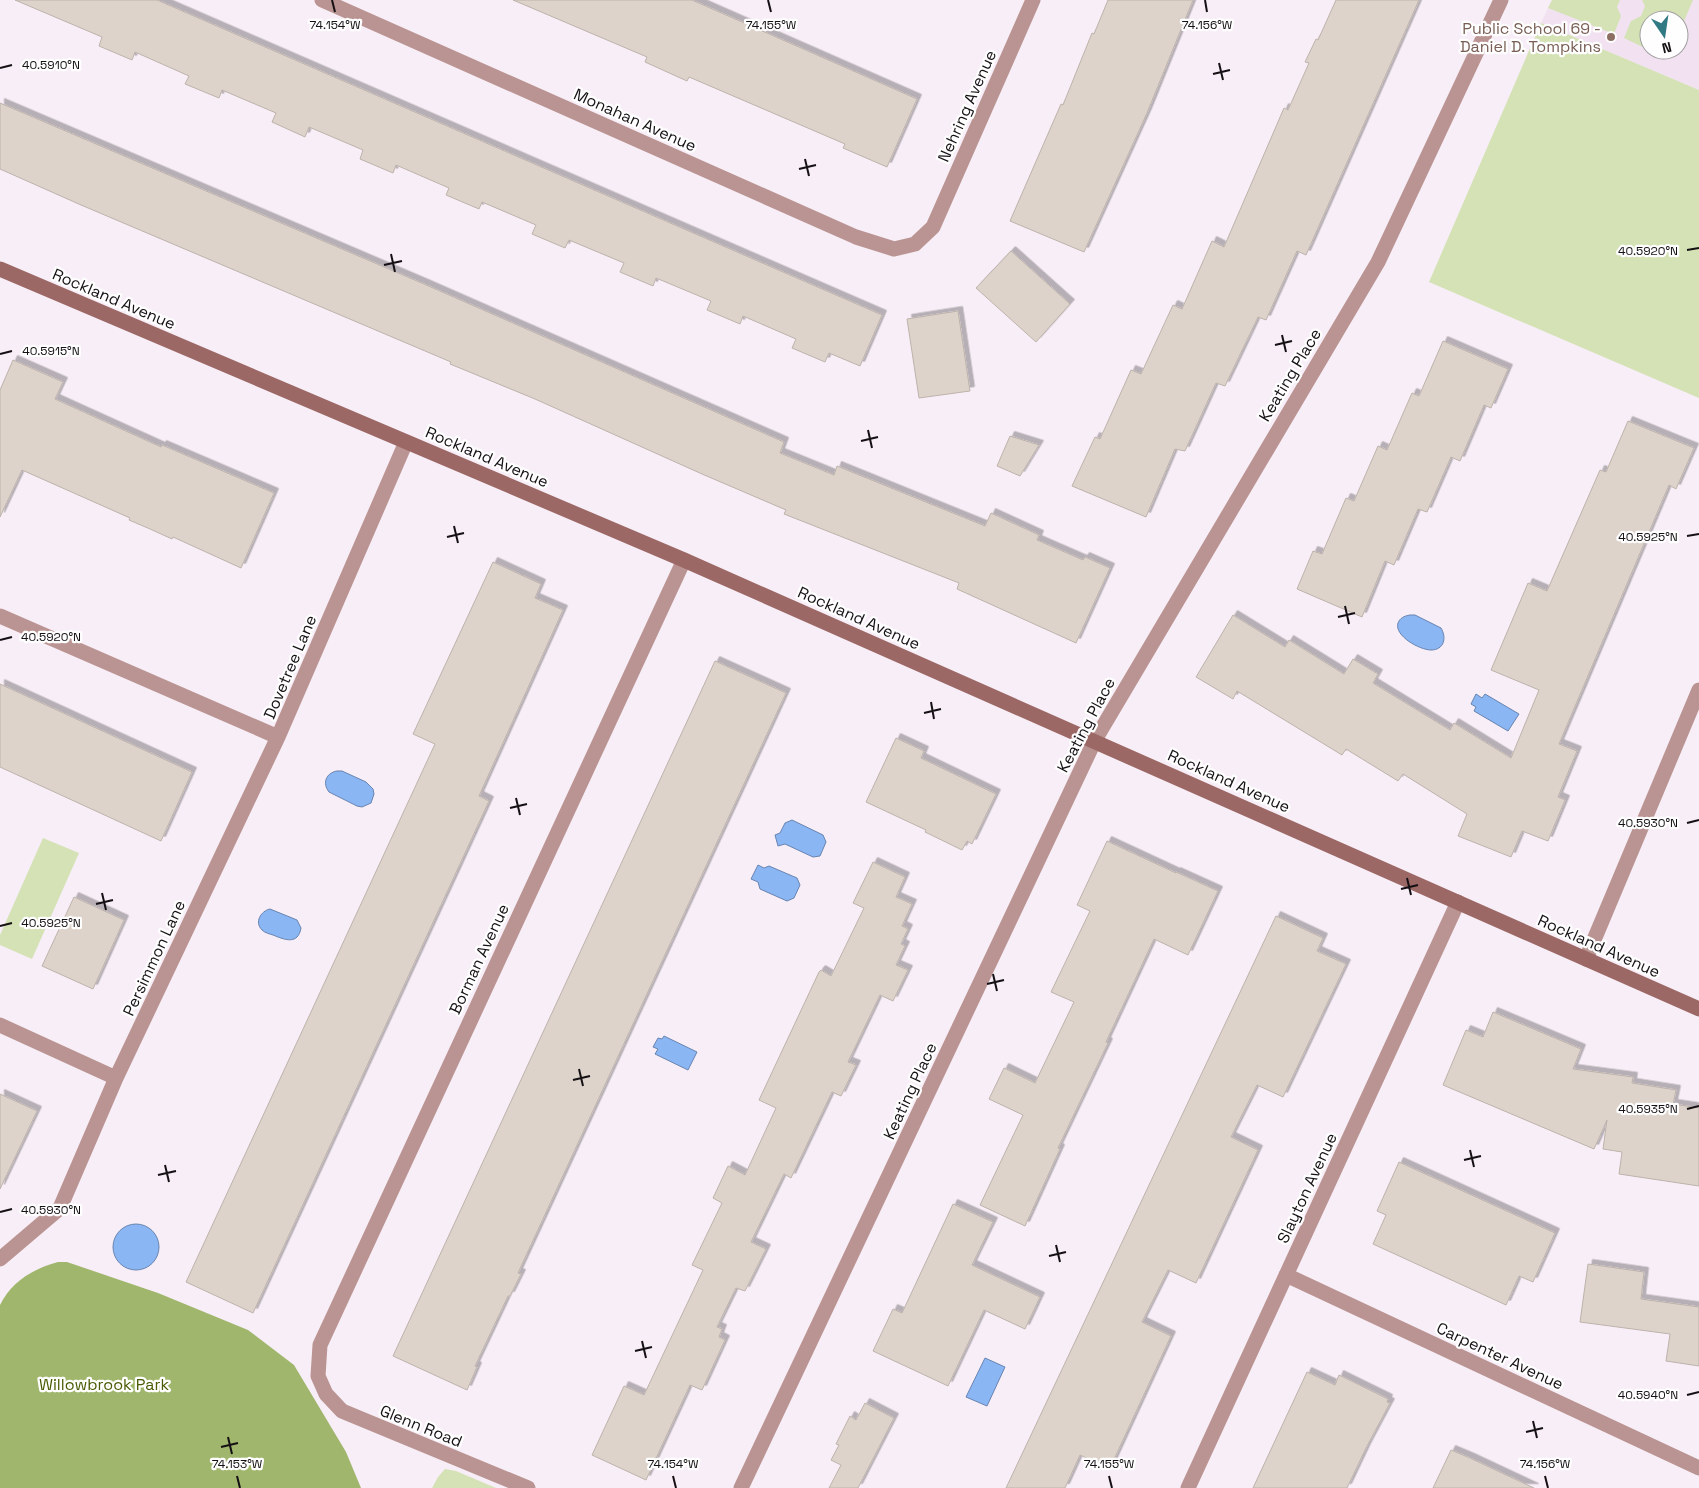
<svg xmlns="http://www.w3.org/2000/svg" width="1699" height="1488" viewBox="0 0 1699 1488" font-family="'Space Grotesk',sans-serif">
	<style>
		.built { fill: #f2e2f1; fill-rule: evenodd }
		.green { fill: #d4e2b5 }
		.forest { fill: #a0b66c }
		.water { fill: #8bb6f4; stroke: #6784b0 }
		.building { fill: #ddd3cb; stroke: #bdb3ab; filter: url(#shadow) }
		.lines { fill: none; stroke-linecap: round; stroke-linejoin: round }
		.street { stroke: #ba9492; stroke-width: 15 }
		.secondary { stroke: #9c6865; stroke-width: 15 }
		.ticks { fill: none; stroke: #141013; stroke-width: 2 }
		.education-dot { fill: #8d6e63; stroke: #fefefe; stroke-width: 2 }
		.labels { text-anchor: middle; dominant-baseline: central; stroke-width: 4.5; stroke-linejoin: round; paint-order: stroke }
		.education-label { font-size: 16px; fill: #785e54; stroke: #fefefe; text-anchor: end }
		.street-label { font-size: 16px; fill: #141013; stroke: #fefefe }
		.park-label { font-size: 16px; fill: #4a5c05; stroke: #fefefe }
		.ticks-label { font-size: 12px; text-anchor: middle; fill: #141013; stroke: #fefefe; stroke-width: 4.5; stroke-linejoin: round; paint-order: stroke }
	</style>
	<defs>
		<filter id="shadow"><feDropShadow dx="4.5" dy="-4.5" stdDeviation="0" flood-color="#0004"/></filter>
	</defs>
	<rect width="100%" height="100%" fill="#f8eef7"/>
	<!-- built -->
	<path class="built" d="M 1552,0 L 1699,0 L 1699,90 L 1541,23 ZM 1649,20 L 1679,20 L 1679,50 L 1649,50 Z"/>
	<!-- green -->
	<path class="green" d="M 1552,0 L 1620,0 L 1617,7 L 1621,16 L 1614,34 L 1548,8 Z
		M 1642,0 L 1693,0 L 1679,33 L 1679,20 L 1649,20 L 1649,50 L 1624,38 L 1631,21 L 1641,16 L 1645,6 Z
		M 1541,23 L 1699,90 L 1699,398 L 1429,282 Z
		M 43,838 L 79,853 L 32,959 L 0,945 L 0,935 Z
		M 445,1469 L 456,1471 L 496,1488 L 432,1488 L 438,1477 Z"/>
	<!-- forest -->
	<path class="forest" d="M 58,1262 L 67,1262 L 158,1293 L 248,1330 L 294,1365 L 346,1452 L 361,1488 L 0,1488 L 0,1305 C 12,1281 33,1269 58,1262 Z"/>
	<!-- water -->
	<path class="water" d="M 1410,615 L 1415,615 L 1441,628 C 1447,638 1444,650 1431,650 C 1420,650 1394,636 1398,623 C 1400,618 1404,616 1410,615 Z
		M 1476,694 L 1482,698 L 1485,694 L 1519,714 L 1508,731 L 1474,711 L 1476,707 L 1471,704 Z
		M 337,771 L 342,771 L 366,782 L 373,789 L 374,794 L 371,803 L 362,807 L 357,806 L 329,792 C 322,783 326,773 337,771 Z
		M 792,820 L 823,835 L 826,842 L 820,856 L 813,857 L 785,844 L 778,846 L 775,835 L 780,833 L 785,823 Z
		M 758,865 L 764,868 L 769,866 L 797,878 L 800,885 L 794,898 L 787,901 L 760,889 L 758,882 L 751,879 Z
		M 270,909 L 297,920 L 301,928 C 298,945 285,940 273,935 C 270,934 265,933 262,930 C 254,922 261,911 270,909 Z
		M 664,1036 L 697,1052 L 688,1070 L 655,1054 L 658,1049 L 653,1047 L 658,1038 L 662,1039 Z
		M113 1247a23 23 0 1 1 46 0a23 23 0 1 1-46 0Z
		M 985,1358 L 1005,1367 L 987,1406 L 966,1397 Z"/>
	<!-- building -->
	<path class="building" d="M 15,0 L 157,0 L 882,315 L 860,366 L 829,353 L 825,362 L 792,348 L 796,339 L 743,316 L 740,324 L 707,310 L 711,301 L 656,278 L 653,286 L 620,272 L 624,263 L 569,240 L 565,248 L 532,234 L 536,225 L 482,202 L 479,209 L 446,195 L 449,188 L 396,165 L 393,173 L 360,159 L 363,150 L 309,127 L 305,137 L 272,122 L 276,113 L 222,90 L 219,98 L 185,84 L 189,76 L 135,52 L 132,60 L 99,46 L 102,37 Z
		M 513,0 L 692,0 L 917,99 L 887,167 L 843,148 L 845,144 L 689,77 L 687,81 L 645,62 L 647,57 Z
		M 1108,0 L 1193,0 L 1147,113 L 1084,252 L 1010,221 L 1061,104 L 1063,105 L 1092,33 L 1094,34 Z
		M 1336,0 L 1419,0 L 1306,255 L 1297,251 L 1266,320 L 1258,317 L 1225,386 L 1216,383 L 1185,451 L 1175,449 L 1146,517 L 1072,486 L 1095,437 L 1100,439 L 1131,370 L 1141,374 L 1173,305 L 1182,309 L 1212,241 L 1224,247 L 1284,108 L 1288,110 L 1309,63 L 1305,62 L 1316,39 L 1318,40 Z
		M 0,103 L 424,284 L 784,442 L 780,453 L 834,475 L 837,466 L 985,526 L 991,513 L 1039,535 L 1037,540 L 1083,560 L 1085,557 L 1110,568 L 1076,643 L 957,589 L 959,583 L 784,514 L 786,510 L 702,474 L 535,399 L 450,364 L 451,362 L 81,205 L 0,169 Z
		M 1011,251 L 1070,304 L 1036,342 L 976,288 Z
		M 958,311 L 970,391 L 919,398 L 907,319 Z
		M 1443,341 L 1508,369 L 1491,408 L 1484,405 L 1460,461 L 1451,457 L 1427,512 L 1418,509 L 1394,565 L 1385,561 L 1362,617 L 1297,589 L 1313,551 L 1322,554 L 1346,498 L 1354,501 L 1378,446 L 1387,450 L 1412,393 L 1419,396 Z
		M 13,360 L 63,382 L 55,399 L 161,447 L 162,445 L 274,493 L 241,568 L 173,537 L 172,539 L 150,529 L 129,520 L 130,518 L 22,470 L 0,517 L 0,390 Z
		M 1628,421 L 1694,448 L 1676,489 L 1669,485 L 1559,744 L 1577,751 L 1558,797 L 1565,800 L 1548,841 L 1522,831 L 1511,857 L 1458,836 L 1467,814 L 1403,774 L 1398,781 L 1346,749 L 1342,755 L 1237,691 L 1233,699 L 1196,677 L 1233,615 L 1285,647 L 1289,640 L 1344,674 L 1353,659 L 1378,674 L 1373,683 L 1450,730 L 1454,723 L 1511,758 L 1539,690 L 1491,670 L 1528,583 L 1547,591 L 1600,470 L 1606,472 Z
		M 1010,436 L 1039,445 L 1020,476 L 997,466 Z
		M 493,562 L 541,584 L 535,598 L 563,610 L 479,796 L 489,801 L 253,1313 L 186,1282 L 435,744 L 413,734 Z
		M 715,661 L 786,693 L 518,1273 L 521,1274 L 510,1296 L 508,1296 L 475,1366 L 477,1367 L 467,1390 L 393,1356 Z
		M 0,684 L 192,772 L 161,841 L 0,767 Z
		M 896,738 L 924,751 L 921,758 L 996,794 L 972,844 L 967,841 L 962,850 L 925,832 L 926,830 L 866,802 Z
		M 1107,841 L 1176,873 L 1176,872 L 1218,891 L 1188,955 L 1154,939 L 1106,1042 L 1108,1043 L 1058,1148 L 1060,1149 L 1025,1226 L 980,1205 L 1023,1115 L 989,1099 L 1004,1068 L 1035,1083 L 1074,1002 L 1051,992 L 1090,911 L 1077,905 Z
		M 873,862 L 905,877 L 896,897 L 912,904 L 902,926 L 908,929 L 901,944 L 905,946 L 896,965 L 908,970 L 893,1001 L 880,995 L 848,1062 L 856,1065 L 841,1096 L 832,1092 L 791,1178 L 784,1174 L 751,1242 L 766,1249 L 745,1291 L 736,1288 L 717,1327 L 722,1329 L 719,1337 L 725,1340 L 702,1390 L 690,1385 L 646,1480 L 592,1455 L 624,1386 L 644,1395 L 703,1270 L 692,1265 L 722,1203 L 713,1198 L 728,1166 L 745,1175 L 776,1108 L 759,1100 L 819,972 L 821,970 L 831,976 L 864,908 L 853,903 Z
		M 74,897 L 124,920 L 93,989 L 42,966 Z
		M 1276,916 L 1323,938 L 1317,951 L 1346,964 L 1283,1097 L 1257,1085 L 1231,1137 L 1258,1150 L 1196,1283 L 1168,1270 L 1142,1322 L 1171,1336 L 1111,1466 L 1109,1469 L 1080,1455 L 1065,1488 L 1006,1488 Z
		M 1493,1012 L 1581,1049 L 1573,1069 L 1633,1077 L 1632,1083 L 1676,1090 L 1673,1104 L 1699,1108 L 1699,1186 L 1619,1174 L 1622,1152 L 1603,1149 L 1607,1120 L 1594,1149 L 1443,1085 L 1466,1030 L 1483,1037 Z
		M 0,1094 L 37,1111 L 0,1189 Z
		M 1399,1162 L 1555,1233 L 1533,1282 L 1519,1276 L 1506,1305 L 1373,1244 L 1386,1215 L 1377,1211 Z
		M 953,1204 L 993,1222 L 972,1265 L 1040,1297 L 1025,1329 L 984,1310 L 948,1386 L 873,1351 L 893,1309 L 902,1313 Z
		M 1588,1264 L 1644,1272 L 1641,1299 L 1699,1307 L 1699,1366 L 1666,1361 L 1670,1334 L 1580,1322 Z
		M 1307,1372 L 1335,1385 L 1339,1375 L 1388,1399 L 1387,1402 L 1390,1403 L 1366,1448 L 1347,1488 L 1253,1488 Z
		M 865,1403 L 894,1418 L 858,1488 L 829,1488 L 841,1465 L 831,1460 L 839,1445 L 836,1444 L 850,1416 L 856,1420 Z
		M 1451,1450 L 1470,1458 L 1534,1488 L 1433,1488 Z"/>
	<g class="lines">
		<!-- street -->
		<path class="street" d="M 322,0 L 856,237 L 894,249 L 915,244 L 933,227 L 1033,0
			M 0,616 L 278,737
			M 1586,959 L 1699,690
			M 0,1025 L 116,1078
			M 0,1259 L 60,1208 L 116,1078 L 278,737 L 406,442
			M 1286,1275 L 1699,1468
			M 528,1488 L 342,1411 L 326,1394 L 318,1376 L 320,1345 L 684,560
			M 741,1488 L 1095,740 L 1378,262 L 1501,0
			M 1188,1488 L 1458,902"/>
		<!-- secondary -->
		<path class="secondary" d="M 0,269 L 684,560 L 1699,1009"/>
	</g>
	<!-- ticks -->
	<path class="ticks" d="M 332,0 L 335,12M 768,0 L 771,12M 1205,0 L 1207,12M 1219,63 L 1223,80M 0,68 L 12,65M 1213,74 L 1230,70M 805,159 L 809,176M 799,169 L 816,165M 1687,250 L 1699,248M 391,254 L 395,272M 384,265 L 402,261M 1282,335 L 1286,352M 1275,345 L 1292,341M 0,354 L 12,351M 868,430 L 872,448M 861,441 L 878,437M 454,526 L 458,543M 1687,536 L 1699,534M 447,537 L 464,533M 1345,606 L 1349,624M 1338,617 L 1355,613M 0,640 L 12,637M 931,702 L 934,719M 924,713 L 941,709M 516,798 L 520,815M 510,808 L 527,804M 1687,823 L 1699,820M 1407,878 L 1411,895M 1401,889 L 1418,885M 102,893 L 106,910M 96,904 L 113,900M 0,926 L 12,923M 993,974 L 997,991M 987,984 L 1004,980M 579,1069 L 583,1086M 573,1080 L 590,1076M 1687,1109 L 1699,1106M 1470,1150 L 1474,1167M 1464,1160 L 1481,1156M 165,1165 L 169,1182M 158,1175 L 176,1171M 0,1212 L 12,1209M 1056,1245 L 1060,1262M 1049,1256 L 1066,1252M 642,1341 L 646,1358M 635,1351 L 652,1347M 1687,1395 L 1699,1392M 1533,1421 L 1537,1438M 1526,1432 L 1543,1428M 228,1437 L 232,1454M 221,1447 L 238,1443M 237,1476 L 240,1488M 673,1476 L 676,1488M 1109,1476 L 1112,1488M 1545,1476 L 1548,1488"/>
	<!-- markers -->
	<circle class="education-dot" cx="1611" cy="37" r="5"/>
	<g class="labels">
		<!-- education labels -->
		<g class="education-label">
			<text x="1601" y="28">Public School 69 -<tspan x="1601" dy="18">Daniel D. Tompkins</tspan></text>
		</g>
		<!-- street labels -->
		<g class="street-label">
			<text transform="translate(967 106) rotate(-66)">Nehring Avenue</text>
			<text transform="translate(635 120) rotate(24)">Monahan Avenue</text>
			<text transform="translate(114 299) rotate(23)">Rockland Avenue</text>
			<text transform="translate(1290 375) rotate(-59)">Keating Place</text>
			<text transform="translate(487 457) rotate(23)">Rockland Avenue</text>
			<text transform="translate(859 618) rotate(24)">Rockland Avenue</text>
			<text transform="translate(290 667) rotate(-67)">Dovetree Lane</text>
			<text transform="translate(1086 725) rotate(-62)">Keating Place</text>
			<text transform="translate(1229 781) rotate(24)">Rockland Avenue</text>
			<text transform="translate(1599 946) rotate(24)">Rockland Avenue</text>
			<text transform="translate(154 958) rotate(-65)">Persimmon Lane</text>
			<text transform="translate(479 959) rotate(-65)">Borman Avenue</text>
			<text transform="translate(910 1091) rotate(-65)">Keating Place</text>
			<text transform="translate(1307 1188) rotate(-65)">Slayton Avenue</text>
			<text transform="translate(1500 1356) rotate(25)">Carpenter Avenue</text>
			<text transform="translate(421 1426) rotate(22)">Glenn Road</text>
		</g>
		<!-- park labels -->
		<g class="park-label">
			<text x="104" y="1384">Willowbrook Park</text>
		</g>
	</g>
	<g class="ticks-label">
		<text x="335" y="29">74.154°W</text>
		<text x="771" y="29">74.155°W</text>
		<text x="1207" y="29">74.156°W</text>
		<text x="51" y="69">40.5910°N</text>
		<text x="1648" y="255">40.5920°N</text>
		<text x="51" y="355">40.5915°N</text>
		<text x="1648" y="541">40.5925°N</text>
		<text x="51" y="641">40.5920°N</text>
		<text x="1648" y="827">40.5930°N</text>
		<text x="51" y="927">40.5925°N</text>
		<text x="1648" y="1113">40.5935°N</text>
		<text x="51" y="1214">40.5930°N</text>
		<text x="1648" y="1399">40.5940°N</text>
		<text x="237" y="1468">74.153°W</text>
		<text x="673" y="1468">74.154°W</text>
		<text x="1109" y="1468">74.155°W</text>
		<text x="1545" y="1468">74.156°W</text>
	</g>
	<!-- north arrow -->
	<g transform="translate(1664 35) rotate(167)"><circle r="24" fill="#fefefe" stroke="#a09fa0"/>
	<path d="M0-4L9 19L0 12L-9 19Z" fill="#317983"/>
	<text y="-8" font-size="14" font-weight="bold" text-anchor="middle" fill="#141013">N</text>
	</g>
</svg>
